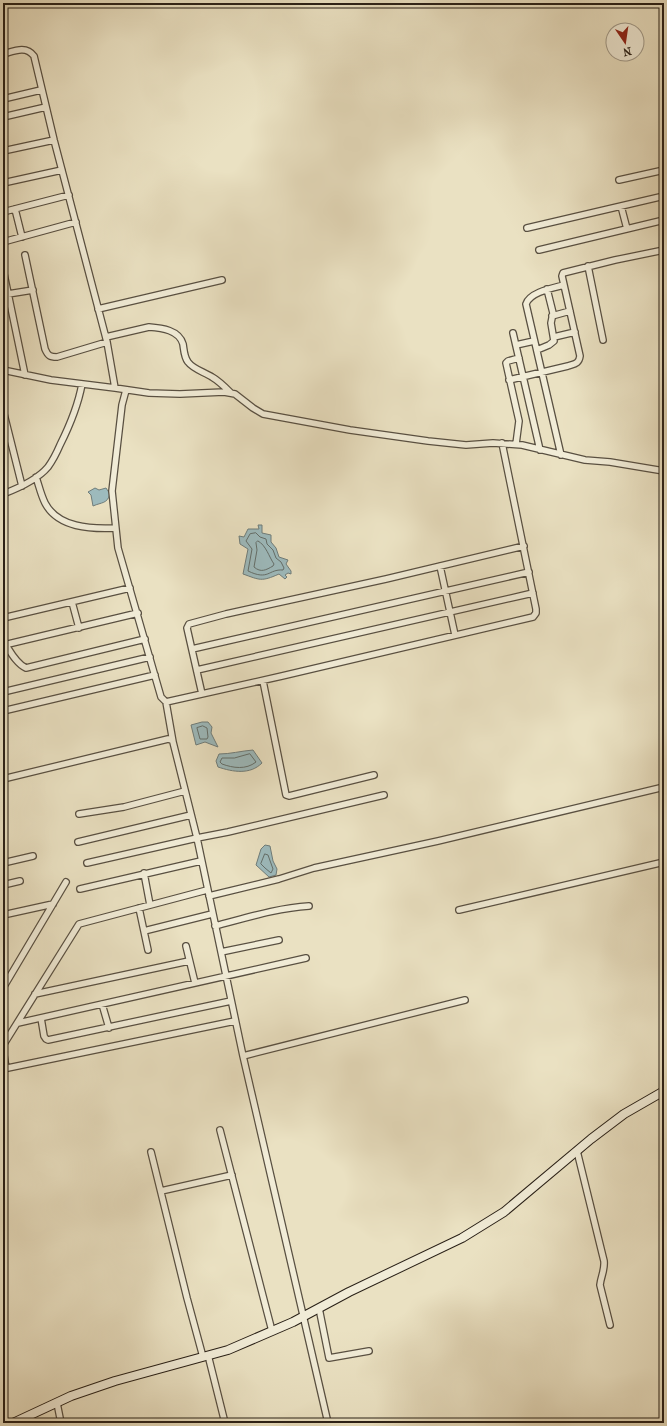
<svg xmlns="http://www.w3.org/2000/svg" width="667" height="1426" viewBox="0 0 667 1426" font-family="'IM FELL French Canon',serif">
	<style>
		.water { fill: #9dbbbe; stroke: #6f7d7b }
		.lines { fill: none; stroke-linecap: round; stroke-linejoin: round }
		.shore { stroke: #636e6a; stroke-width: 1 }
		.street-casing { stroke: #595042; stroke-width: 8 }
		.secondary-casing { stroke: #292017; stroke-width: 10 }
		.street { stroke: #f1ecd7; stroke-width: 5.5 }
		.secondary { stroke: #f1ecd7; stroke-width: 8 }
	</style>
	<rect width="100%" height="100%" fill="#eae1c2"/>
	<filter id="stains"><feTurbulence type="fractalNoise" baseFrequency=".005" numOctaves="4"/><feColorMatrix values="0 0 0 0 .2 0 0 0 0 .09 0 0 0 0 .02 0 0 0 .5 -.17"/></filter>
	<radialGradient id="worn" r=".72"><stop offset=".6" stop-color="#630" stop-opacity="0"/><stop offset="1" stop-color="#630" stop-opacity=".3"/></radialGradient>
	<!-- water -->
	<path class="water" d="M 95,488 L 99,490 L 106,488 L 110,494 C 107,504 102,502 93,506 L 91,495 L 88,492 Z
		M 258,525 L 262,525 L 262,533 L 271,535 L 271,542 L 276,548 L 279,557 L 288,560 L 286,564 L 291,571 L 291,574 L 288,573 L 285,575 L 287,577 L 285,579 L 279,574 C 261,582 260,580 243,574 L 248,549 L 240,544 L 239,536 L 244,537 L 248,529 L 259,529 Z
		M 202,722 L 208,722 L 212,727 L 211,733 L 218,747 L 205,742 L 196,745 L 191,725 Z
		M 253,750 L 262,763 C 250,775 233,772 218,767 L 216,761 L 219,754 C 230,754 241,751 253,750 Z
		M 265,845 L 270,846 L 273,861 L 277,869 L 276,875 L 269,877 L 256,865 L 261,849 Z"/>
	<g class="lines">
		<!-- shore -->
		<path class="shore" d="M 256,533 L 260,537 L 266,539 L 267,544 L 273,550 L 276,558 L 281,562 L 284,568 L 283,570 C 268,569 269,581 248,571 L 252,549 L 246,541 L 250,534 Z
			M 258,541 C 266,545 269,557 274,564 L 273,566 C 266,570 261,573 254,567 L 257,550 L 256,543 Z
			M 203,726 L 207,728 L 208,737 L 207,739 L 200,739 L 197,728 Z
			M 250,754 L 256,762 C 246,770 233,768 222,764 L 220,762 L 222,758 L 234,758 Z
			M 265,854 L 268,855 L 273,869 L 271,873 L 265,868 L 261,864 Z"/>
		<defs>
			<path id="street" d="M 3,54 C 14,51 26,45 34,56 L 54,140 L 107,342 L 115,388
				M 3,99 L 41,90
				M 3,117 L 46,107
				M 3,151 L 54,140
				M 619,180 L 664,170
				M 3,183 L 62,170
				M 621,206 L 627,229
				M 15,209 L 22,237
				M 3,212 L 69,195
				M 527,228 L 664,196
				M 3,242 L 76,222
				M 539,250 L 664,220
				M 25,255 L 45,349 C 48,356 50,357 57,357 L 107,342
				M 588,266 L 603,340
				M 3,269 L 25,375
				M 8,294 L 33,290
				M 98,309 L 222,280
				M 552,316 L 570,311
				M 513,333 L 540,450
				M 106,337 L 149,327 C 162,328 179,330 183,344 C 184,350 184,357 188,362 C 193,369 204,372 212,377 C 219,381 225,387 231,393
				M 554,337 L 575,332
				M 516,345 L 534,341
				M 537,350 L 549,345 L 554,341 L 551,323 L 553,313 L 547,289
				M 3,370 L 51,380 L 115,388 L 149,393 L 180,394 L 224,392 L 235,394 L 253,408 L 263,414 L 350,430 L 428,441 L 466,445 L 493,443 L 522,445 L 585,460 L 610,462 L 664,471
				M 509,380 L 568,366 C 574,364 579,364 580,356 L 562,276 L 563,273 L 615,260 L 664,250
				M 126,390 L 122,405 L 112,491 L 118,548 L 161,697 L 166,702 L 282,676 L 533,617 L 536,613 L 536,609 L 502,443
				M 3,410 L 22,486
				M 516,444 L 519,421 L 506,363 L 508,361 L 519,358
				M 561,455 L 526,304 C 530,292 553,288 564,285
				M 36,477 C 39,486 41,495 45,503 C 58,528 91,529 115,528
				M 3,494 C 19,488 37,480 48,467 C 53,460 57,452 60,445 C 70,425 78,406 82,384
				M 440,566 L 455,635
				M 72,602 L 79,628
				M 3,618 L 130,588
				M 4,645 L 138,613
				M 6,645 C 11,653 17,664 26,668 L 145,639
				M 192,649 L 529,572
				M 197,670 L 533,593
				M 263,681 L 286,795 L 289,796 L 374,775
				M 3,692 L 150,657
				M 202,694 L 187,628 L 189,624 L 226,614 L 386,579 L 524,546
				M 166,702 L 173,742
				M 3,711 L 155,675
				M 3,779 L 168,739 L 172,740 L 173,742 L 197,838 L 243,1056 L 328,1423
				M 79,814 L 124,807 L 185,791
				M 78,842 L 191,815
				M 3,863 L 33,856
				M 87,863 L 197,838 L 228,832 L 384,795
				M 144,873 L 150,905
				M 3,885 L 20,881
				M 80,889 L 201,861
				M 209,896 L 279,879 L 314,868 L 438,841 L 664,787
				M 139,908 L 148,950
				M 459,910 L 664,862
				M 3,915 L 53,904
				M 215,926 C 246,918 277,908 309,906
				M 144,931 L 212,914
				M 186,946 L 195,983
				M 221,952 L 279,940
				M 3,988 L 66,882
				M 35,994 L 189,961
				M 102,1004 L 109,1028
				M 41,1018 L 44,1036 L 46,1039 L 48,1040 L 231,1001
				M 18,1023 L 306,958
				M 243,1056 L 465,1000
				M 6,1068 L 3,1049 L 4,1044 L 79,924 L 207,890
				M 3,1069 L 235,1021
				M 220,1130 L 272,1331
				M 577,1151 L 604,1261 C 605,1270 601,1276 600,1285 L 610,1325
				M 151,1152 L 187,1298 L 203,1357
				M 161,1191 L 232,1175
				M 319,1308 L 329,1358 L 369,1351
				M 208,1355 L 225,1423
				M 57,1403 L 61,1423"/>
			<path id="secondary" d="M 13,1423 L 71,1396 L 115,1381 L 228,1350 L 293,1322 L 349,1292 L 462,1238 L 504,1212 L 591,1139 L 624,1114 L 664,1091"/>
		</defs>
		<!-- street casing -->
		<use href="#street" class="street-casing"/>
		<!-- secondary casing -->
		<use href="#secondary" class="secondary-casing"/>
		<!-- street -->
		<use href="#street" class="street"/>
		<!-- secondary -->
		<use href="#secondary" class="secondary"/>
	</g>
	<!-- margin -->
	<rect width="667" height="1426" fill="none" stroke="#eae1c2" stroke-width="16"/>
	<rect x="4" y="4" width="659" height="1418" fill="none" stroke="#292017" stroke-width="2"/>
	<rect x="8" y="8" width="651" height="1410" fill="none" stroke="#292017"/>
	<!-- north arrow -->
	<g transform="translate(625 42) rotate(167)"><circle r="19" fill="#f1ecd7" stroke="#a19a8a"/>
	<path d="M0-3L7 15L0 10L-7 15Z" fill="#8f2418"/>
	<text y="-6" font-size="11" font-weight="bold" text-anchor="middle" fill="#292017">N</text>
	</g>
	<rect width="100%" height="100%" filter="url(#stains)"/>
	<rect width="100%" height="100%" fill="url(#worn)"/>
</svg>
